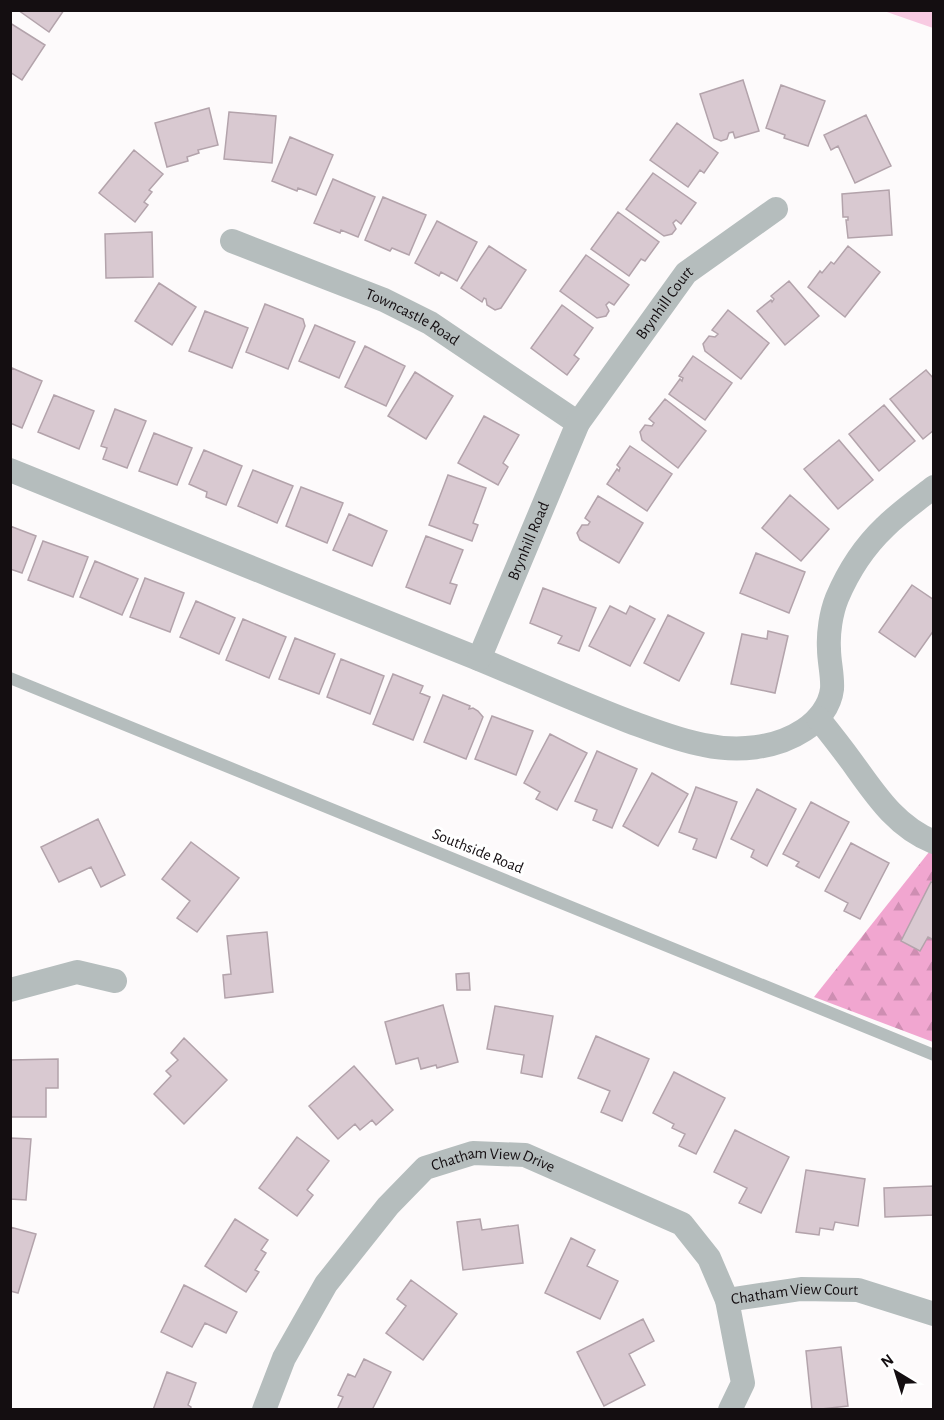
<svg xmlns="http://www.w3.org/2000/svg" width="944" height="1420" viewBox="0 0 944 1420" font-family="'Alegreya Sans',sans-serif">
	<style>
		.green { fill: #f8cae2 }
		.forest { fill: url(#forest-firs) }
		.building { fill: #d9c9d1; stroke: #b3a3ab; stroke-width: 1.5 }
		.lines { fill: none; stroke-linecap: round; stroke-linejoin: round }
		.service { stroke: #b5bdbd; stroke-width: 12 }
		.minor { stroke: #b5bdbd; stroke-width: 24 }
		.labels { text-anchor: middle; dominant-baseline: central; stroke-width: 6; stroke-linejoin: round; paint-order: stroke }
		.street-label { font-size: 16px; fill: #140e11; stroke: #fff }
	</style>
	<defs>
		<pattern id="forest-firs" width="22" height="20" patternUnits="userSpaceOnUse" patternTransform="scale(1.5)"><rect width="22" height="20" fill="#f1a6d0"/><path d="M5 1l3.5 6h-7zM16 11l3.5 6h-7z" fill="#ce8eb2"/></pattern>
	</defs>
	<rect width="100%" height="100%" fill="#fdfafb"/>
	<!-- green -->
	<path class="green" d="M 884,11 L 933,11 L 933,28 Z"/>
	<!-- forest -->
	<path class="forest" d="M 933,847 L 933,1042 L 814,997 Z"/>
	<!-- building -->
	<path class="building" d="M 18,10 L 64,10 L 49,32 Z
		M 10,23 L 45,45 L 22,80 L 10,72 Z
		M 743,80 L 759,131 L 735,138 L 733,132 L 729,133 L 727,139 L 721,141 L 714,138 L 700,94 Z
		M 781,85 L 825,101 L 808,146 L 784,138 L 785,135 L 766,128 Z
		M 209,108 L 218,145 L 198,150 L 199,153 L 187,157 L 188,161 L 167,167 L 155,123 Z
		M 229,112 L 276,116 L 272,163 L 224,159 Z
		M 866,115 L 891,166 L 855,183 L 838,146 L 831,150 L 824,135 Z
		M 677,123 L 718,153 L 704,173 L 700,170 L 688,187 L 650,160 Z
		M 290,137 L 333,155 L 316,195 L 298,188 L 297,191 L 272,181 Z
		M 134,150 L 163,174 L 149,190 L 152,192 L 144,202 L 148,205 L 135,222 L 99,193 Z
		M 653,173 L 696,203 L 681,224 L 676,220 L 673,223 L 676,229 L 672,234 L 664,236 L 626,209 Z
		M 333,179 L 375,197 L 358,237 L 341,230 L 340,233 L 314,223 Z
		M 889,190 L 892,235 L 848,238 L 846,220 L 848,220 L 848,217 L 843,217 L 842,194 Z
		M 383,197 L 426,215 L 409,255 L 392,248 L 390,251 L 365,240 Z
		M 618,212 L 659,242 L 645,261 L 641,259 L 629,276 L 591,249 Z
		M 437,221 L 477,242 L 457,281 L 441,272 L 439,276 L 415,263 Z
		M 152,232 L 153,277 L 106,278 L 105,234 Z
		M 489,246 L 526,270 L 501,308 L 495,310 L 487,305 L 486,299 L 484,298 L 482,302 L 461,288 Z
		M 848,246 L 880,272 L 845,317 L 808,287 L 820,271 L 822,273 L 831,262 L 834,264 Z
		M 586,255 L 629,285 L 614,305 L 609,302 L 606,305 L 609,311 L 606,316 L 597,318 L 560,291 Z
		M 789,281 L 819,316 L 785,345 L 757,311 L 771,300 L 772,302 L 774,299 L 771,296 Z
		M 159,283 L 196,307 L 172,345 L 135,321 Z
		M 265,304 L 303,319 L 305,326 L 288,369 L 246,352 Z
		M 562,305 L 593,328 L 574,355 L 579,359 L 567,375 L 531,348 Z
		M 728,310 L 769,343 L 741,379 L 705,351 L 703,344 L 709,336 L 715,337 L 718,334 L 712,330 Z
		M 205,311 L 248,328 L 232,368 L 189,351 Z
		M 315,325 L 355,342 L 339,378 L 299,361 Z
		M 365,346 L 405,366 L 386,406 L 345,387 Z
		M 693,356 L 732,383 L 705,420 L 669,394 L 680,379 L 682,381 L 683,378 L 679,376 Z
		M 12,368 L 42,381 L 22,428 L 10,423 L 10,372 Z
		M 926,370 L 934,379 L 934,430 L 923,439 L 890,399 Z
		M 415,372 L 453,396 L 426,439 L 388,416 Z
		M 54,395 L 94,411 L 79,449 L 38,432 Z
		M 665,399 L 706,431 L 678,468 L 642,440 L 640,432 L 645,425 L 652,426 L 654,423 L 649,419 Z
		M 884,405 L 915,441 L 879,471 L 849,434 Z
		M 115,409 L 146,421 L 127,468 L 103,459 L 107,448 L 101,446 Z
		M 484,416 L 519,435 L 503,463 L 508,467 L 498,485 L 458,463 Z
		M 154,433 L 192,448 L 177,485 L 139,471 Z
		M 839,440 L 873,480 L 838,509 L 804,469 Z
		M 630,446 L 672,474 L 647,511 L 607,484 L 617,469 L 619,471 L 620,468 L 617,465 Z
		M 204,450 L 242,466 L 226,505 L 206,497 L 207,492 L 189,484 Z
		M 253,470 L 293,486 L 277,523 L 238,506 Z
		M 448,475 L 486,488 L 473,523 L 478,525 L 472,541 L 429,525 Z
		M 301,487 L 343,503 L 327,543 L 286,526 Z
		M 790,495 L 829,529 L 801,561 L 762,528 Z
		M 598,496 L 643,523 L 619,563 L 580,540 L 577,533 L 582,525 L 588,525 L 590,522 L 585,518 Z
		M 349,514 L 387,531 L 372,566 L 333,550 Z
		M 10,526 L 36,536 L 22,573 L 10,569 Z
		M 426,536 L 463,550 L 450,583 L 457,585 L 450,604 L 406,587 Z
		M 43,541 L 88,557 L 73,597 L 28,580 Z
		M 756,553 L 805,572 L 789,613 L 740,593 Z
		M 95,561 L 138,579 L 122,615 L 80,597 Z
		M 145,578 L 184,593 L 170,632 L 130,617 Z
		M 912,585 L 934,600 L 934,630 L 915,657 L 879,632 Z
		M 543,588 L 596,608 L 579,651 L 558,643 L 562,636 L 530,623 Z
		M 196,601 L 235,618 L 219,654 L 180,637 Z
		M 610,606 L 626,614 L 630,606 L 655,619 L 630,666 L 589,646 Z
		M 668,615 L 704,633 L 679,681 L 644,663 Z
		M 243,619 L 286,637 L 269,678 L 226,660 Z
		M 768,631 L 788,636 L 775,693 L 731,684 L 742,634 L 767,639 Z
		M 295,638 L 335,654 L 319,694 L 279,679 Z
		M 341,659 L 384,676 L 370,714 L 327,697 Z
		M 393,674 L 423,686 L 420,693 L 430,697 L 413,740 L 373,724 Z
		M 443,695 L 470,706 L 469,709 L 473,708 L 478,711 L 483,717 L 466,759 L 424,742 Z
		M 492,716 L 533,731 L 516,775 L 475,759 Z
		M 550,734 L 587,753 L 557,810 L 536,799 L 540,792 L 524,783 Z
		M 597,751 L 637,769 L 612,828 L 593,820 L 597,810 L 575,801 Z
		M 652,773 L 688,794 L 658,846 L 623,826 Z
		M 696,787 L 737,802 L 716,858 L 693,849 L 697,839 L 679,832 Z
		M 757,789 L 796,809 L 767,866 L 751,857 L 754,850 L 731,839 Z
		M 811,802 L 849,822 L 819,878 L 796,866 L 799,862 L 783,854 Z
		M 98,819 L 125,875 L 101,887 L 91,867 L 59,882 L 41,847 Z
		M 191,842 L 239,878 L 197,932 L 177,918 L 190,901 L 162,879 Z
		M 851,843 L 889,863 L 860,919 L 844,911 L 848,903 L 825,891 Z
		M 931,882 L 934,883 L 934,940 L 928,937 L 920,951 L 901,941 Z
		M 267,932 L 273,992 L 225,998 L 223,975 L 231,974 L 227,936 Z
		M 469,973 L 470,990 L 457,990 L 456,974 Z
		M 443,1005 L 458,1062 L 437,1068 L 436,1065 L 421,1069 L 418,1058 L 396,1064 L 385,1022 Z
		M 495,1006 L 553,1016 L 542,1077 L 521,1073 L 524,1055 L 487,1049 Z
		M 596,1036 L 649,1059 L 622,1121 L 601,1112 L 610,1091 L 578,1078 Z
		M 184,1038 L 227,1080 L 184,1124 L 154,1094 L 171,1076 L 166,1071 L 178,1060 L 171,1053 Z
		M 58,1059 L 58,1088 L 46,1088 L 46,1117 L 10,1117 L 10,1060 Z
		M 354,1066 L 393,1110 L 376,1125 L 372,1120 L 360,1130 L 355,1124 L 338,1139 L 309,1106 Z
		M 674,1072 L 725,1098 L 696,1154 L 679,1146 L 685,1134 L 672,1128 L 674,1124 L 653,1113 Z
		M 735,1130 L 789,1157 L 761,1213 L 739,1203 L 747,1188 L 714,1172 Z
		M 297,1137 L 329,1161 L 307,1190 L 313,1195 L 297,1216 L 259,1188 Z
		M 10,1138 L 31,1139 L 26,1200 L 10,1199 Z
		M 806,1170 L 865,1179 L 858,1226 L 835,1222 L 833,1230 L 820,1228 L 819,1235 L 796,1232 Z
		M 934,1186 L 934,1215 L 885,1217 L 884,1188 Z
		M 235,1219 L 268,1240 L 261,1250 L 266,1253 L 255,1270 L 259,1272 L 246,1292 L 205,1266 Z
		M 480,1219 L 482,1230 L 518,1225 L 523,1263 L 463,1270 L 457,1222 Z
		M 10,1227 L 36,1234 L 18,1293 L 10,1291 Z
		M 571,1238 L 595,1250 L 587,1266 L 618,1281 L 600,1319 L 545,1293 Z
		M 411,1280 L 457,1314 L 423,1360 L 386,1333 L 406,1306 L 397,1299 Z
		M 184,1285 L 237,1312 L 226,1333 L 205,1323 L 192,1347 L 161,1332 Z
		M 643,1319 L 654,1341 L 629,1354 L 645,1385 L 604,1406 L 577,1352 Z
		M 841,1347 L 848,1406 L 812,1410 L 806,1351 Z
		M 364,1359 L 391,1372 L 372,1410 L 341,1410 L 338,1408 L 343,1397 L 338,1395 L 348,1374 L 355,1377 Z
		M 167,1372 L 196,1383 L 188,1405 L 191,1407 L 190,1410 L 153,1410 Z"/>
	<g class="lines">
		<!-- service -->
		<path class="service" d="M 10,678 L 934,1055"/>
		<!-- minor -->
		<g class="minor">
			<path id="s1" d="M 232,241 L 384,300 L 430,323 L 578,423"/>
			<path d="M 10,470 C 165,533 319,595 474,657 C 525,678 576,701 628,721 C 653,730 677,740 704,745 C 737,752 775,749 804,730 C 818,721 830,706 832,689 C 833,676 829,662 829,649 C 828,633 831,613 837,598 C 848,572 865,546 885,527 C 900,512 917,500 934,487"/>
			<path id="s2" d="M 479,659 L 578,423 L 686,273 L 776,209"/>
			<path d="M 818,718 C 830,733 841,747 852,762 C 875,794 896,827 934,842"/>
			<path d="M 10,990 L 77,972 L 115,981"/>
			<path id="s3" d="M 727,1300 L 801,1289 L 858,1290 L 934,1314"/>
			<path id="s4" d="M 264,1410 L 284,1358 L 326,1284 L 388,1206 L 425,1168 L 473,1153 L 525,1155 L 682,1224 L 709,1258 L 727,1300 L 743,1383 L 730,1410"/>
		</g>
	</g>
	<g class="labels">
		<!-- street labels -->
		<g class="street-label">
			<text stroke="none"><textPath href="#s2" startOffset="404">Brynhill Court</textPath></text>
			<text stroke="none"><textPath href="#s1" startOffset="196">Towncastle Road</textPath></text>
			<text stroke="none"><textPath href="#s2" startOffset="128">Brynhill Road</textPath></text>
			<text transform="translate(478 851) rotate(22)">Southside Road</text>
			<text stroke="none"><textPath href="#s4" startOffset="364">Chatham View Drive</textPath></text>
			<text stroke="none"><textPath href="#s3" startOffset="68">Chatham View Court</textPath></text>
		</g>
	</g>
	<!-- border -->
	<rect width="944" height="1420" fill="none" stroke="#140e11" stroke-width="24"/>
	<!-- north arrow -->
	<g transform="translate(896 1372) rotate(322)" stroke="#ffffff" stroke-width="4.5" paint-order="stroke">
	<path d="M0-4.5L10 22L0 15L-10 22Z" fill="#140e11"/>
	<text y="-9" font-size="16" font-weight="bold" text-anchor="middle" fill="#140e11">N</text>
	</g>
</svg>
